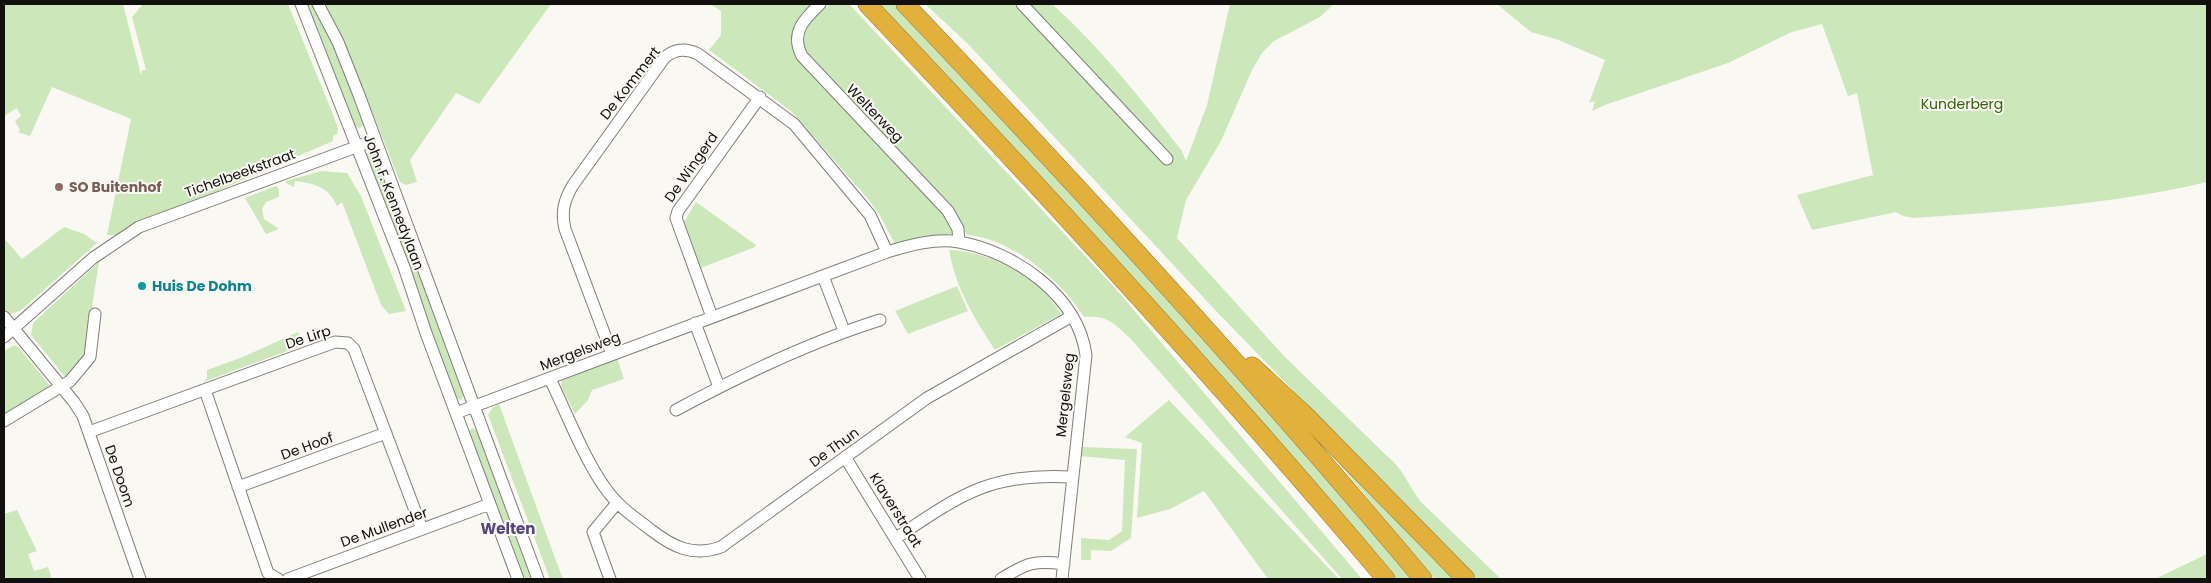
<svg xmlns="http://www.w3.org/2000/svg" width="2211" height="583" viewBox="0 0 2211 583" font-family="Poppins,sans-serif">
	<style>
		.green { fill: #cce8bb }
		.lines { fill: none; stroke-linecap: round; stroke-linejoin: round }
		.minor-casing { stroke: #7e7d78; stroke-width: 13 }
		.highway-casing { stroke: #99792c; stroke-width: 19 }
		.minor { stroke: #fff; stroke-width: 11 }
		.highway { stroke: #e2b13c; stroke-width: 18 }
		.education-dot { fill: #8d6e63; stroke: #faf8f3; stroke-width: 2 }
		.culture-dot { fill: #0f9aa8; stroke: #faf8f3; stroke-width: 2 }
		.labels { text-anchor: middle; dominant-baseline: central; stroke-width: 4; stroke-linejoin: round; paint-order: stroke }
		.street-label { font-size: 14px; fill: #11100e; stroke: #faf8f3 }
		.park-label { font-size: 14px; fill: #335e03; stroke: #faf8f3 }
		.education-label { font-size: 14px; font-weight: bold; fill: #785e54; stroke: #faf8f3; text-anchor: start }
		.culture-label { font-size: 14px; font-weight: bold; fill: #0d838f; stroke: #faf8f3; text-anchor: start }
		.neighbourhood-label { font-size: 15px; font-weight: bold; fill: #564481; stroke: #faf8f3 }
	</style>
	<rect width="100%" height="100%" fill="#faf8f3"/>
	<!-- green -->
	<path class="green" d="M 4,4 L 123,4 L 141,75 L 142,70 L 146,70 L 132,17 L 143,4 L 288,4 L 334,117 L 338,129 L 337,134 L 333,136 L 333,141 L 116,235 L 107,235 L 131,119 L 52,87 L 30,136 L 18,132 L 20,130 L 15,121 L 21,116 L 17,108 L 4,116 Z
		M 306,4 L 312,4 C 333,41 348,81 363,120 L 364,124 L 360,128 L 356,127 L 352,123 Z
		M 325,4 L 551,4 L 479,104 L 456,93 L 410,160 L 417,182 L 406,185 L 400,182 L 354,66 Z
		M 710,4 L 812,4 C 795,19 788,28 795,51 L 943,208 L 953,227 L 952,234 L 932,236 L 895,244 L 879,214 L 868,199 L 792,112 L 709,50 L 721,35 L 721,11 Z
		M 830,4 L 849,4 L 1115,288 L 1362,579 L 1342,579 L 1129,337 C 1112,322 1107,315 1084,317 C 1062,281 1011,238 967,235 L 950,204 L 814,66 C 794,34 804,26 830,4 Z
		M 874,4 L 900,4 L 999,108 L 1416,579 L 1393,579 Z
		M 925,4 L 1052,4 C 1101,48 1141,99 1182,151 L 1186,161 L 1207,105 L 1230,4 L 1334,4 L 1320,17 L 1274,41 L 1262,53 L 1252,70 L 1221,141 L 1186,200 L 1177,238 L 1284,356 L 1387,456 C 1403,468 1409,487 1421,502 L 1501,579 L 1477,579 L 1217,312 L 968,44 Z
		M 1497,4 L 2207,4 L 2207,182 C 2110,205 2012,211 1913,218 L 1903,216 L 1896,212 L 1812,230 L 1797,195 L 1873,175 L 1857,93 L 1848,96 L 1822,24 L 1792,32 L 1728,63 L 1605,105 L 1592,111 L 1595,101 L 1589,103 L 1605,60 L 1556,39 L 1531,32 Z
		M 372,151 L 376,154 L 465,393 L 461,400 L 454,398 L 365,158 L 366,154 Z
		M 321,171 L 347,173 L 361,196 L 406,311 L 389,314 L 381,305 L 342,202 L 337,206 C 328,186 315,184 295,181 L 294,187 L 286,183 L 286,181 Z
		M 276,186 L 279,189 L 279,197 L 266,202 L 262,209 L 264,219 L 279,229 L 266,234 L 245,198 Z
		M 696,202 L 756,245 L 755,247 L 701,268 L 684,222 Z
		M 64,227 L 84,234 L 97,243 L 20,311 L 7,315 L 4,311 L 4,238 L 22,259 Z
		M 949,250 C 990,251 1040,278 1061,314 L 995,350 C 974,318 956,289 949,250 Z
		M 99,262 L 84,358 L 66,378 L 31,335 L 33,323 Z
		M 957,286 L 968,311 L 908,334 L 895,311 Z
		M 298,332 L 304,345 L 203,382 L 207,378 L 207,370 L 243,357 Z
		M 14,345 L 19,348 L 53,389 L 4,417 L 4,351 Z
		M 617,358 L 624,379 L 592,390 L 588,400 L 575,414 L 561,386 L 562,379 Z
		M 1169,400 L 1339,579 L 1268,579 L 1204,491 L 1170,509 L 1137,518 L 1142,443 L 1125,437 Z
		M 499,404 L 555,558 L 563,579 L 550,579 L 488,415 L 493,407 Z
		M 1308,426 L 1460,579 L 1435,579 Z
		M 472,428 L 479,431 L 534,579 L 522,579 L 468,432 Z
		M 1080,447 L 1137,449 L 1131,538 L 1111,551 L 1091,550 L 1091,560 L 1081,560 L 1081,538 L 1109,540 L 1122,531 L 1125,460 L 1079,456 Z
		M 17,510 L 37,551 L 28,554 L 34,571 L 48,567 L 52,579 L 4,579 L 4,514 Z
		M 2207,554 L 2207,579 L 2155,579 Z"/>
	<g class="lines">
		<defs>
			<path id="minor" d="M 301,4 L 404,267 L 426,333 L 518,579
				M 318,4 L 338,42 L 359,95 L 538,579
				M 820,4 C 804,19 790,33 802,56 L 948,211 L 958,229 L 959,242
				M 1022,4 L 1167,159
				M 823,276 L 844,331
				M 4,317 L 74,402 L 83,416 L 140,579
				M 712,317 L 676,218 L 678,211 L 760,97
				M 695,323 L 719,387
				M 4,337 L 93,258 L 139,227 L 375,140
				M 612,354 L 565,229 C 561,212 564,200 573,185 L 665,57 C 675,49 686,48 698,54 L 794,124 L 870,215 L 887,252
				M 550,379 C 567,413 591,478 618,503 C 627,513 640,521 651,530 C 673,547 693,557 721,547 L 927,398 L 1072,316
				M 205,390 L 268,573 L 278,579
				M 676,410 C 741,375 810,342 880,320
				M 456,413 L 887,252 C 910,245 935,238 959,242 C 1015,252 1078,296 1086,355 L 1062,579
				M 4,421 L 70,381 L 90,357 L 95,314
				M 89,432 L 335,342 L 348,343 L 354,349 L 422,529
				M 845,457 L 920,579
				M 238,487 L 386,433
				M 896,538 C 960,495 991,472 1072,477
				M 288,579 L 490,504
				M 610,579 L 593,532 L 617,503
				M 1001,579 C 1027,563 1034,560 1064,564"/>
			<path id="highway" d="M 867,4 C 1045,192 1219,381 1386,579
				M 905,4 C 1083,191 1257,381 1423,579
				M 1252,366 L 1304,414 L 1466,579"/>
		</defs>
		<!-- minor casing -->
		<use href="#minor" class="minor-casing"/>
		<!-- highway casing -->
		<use href="#highway" class="highway-casing"/>
		<!-- minor -->
		<use href="#minor" class="minor"/>
		<!-- highway -->
		<use href="#highway" class="highway"/>
	</g>
	<!-- markers -->
	<circle class="education-dot" cx="59" cy="187" r="5"/>
	<circle class="culture-dot" cx="142" cy="286" r="5"/>
	<g class="labels">
		<!-- street labels -->
		<g class="street-label">
			<text transform="translate(630 83) rotate(-52)">De Kommert</text>
			<text transform="translate(875 113) rotate(46)">Welterweg</text>
			<text transform="translate(691 167) rotate(-55)">De Wingerd</text>
			<text transform="translate(240 173) rotate(-20)">Tichelbeekstraat</text>
			<text transform="translate(394 202) rotate(69)">John F. Kennedylaan</text>
			<text transform="translate(308 337) rotate(-18)">De Lirp</text>
			<text transform="translate(580 351) rotate(-21)">Mergelsweg</text>
			<text transform="translate(1065 395) rotate(-84)">Mergelsweg</text>
			<text transform="translate(307 446) rotate(-20)">De Hoof</text>
			<text transform="translate(834 447) rotate(-36)">De Thun</text>
			<text transform="translate(120 476) rotate(71)">De Doom</text>
			<text transform="translate(896 510) rotate(58)">Klaverstraat</text>
			<text transform="translate(384 527) rotate(-20)">De Mullender</text>
		</g>
		<!-- park labels -->
		<g class="park-label">
			<text x="1962" y="104">Kunderberg</text>
		</g>
		<!-- education labels -->
		<g class="education-label">
			<text x="69" y="187">SO Buitenhof</text>
		</g>
		<!-- culture labels -->
		<g class="culture-label">
			<text x="152" y="286">Huis De Dohm</text>
		</g>
		<!-- neighbourhood labels -->
		<g class="neighbourhood-label">
			<text x="508" y="528">Welten</text>
		</g>
	</g>
	<!-- border -->
	<rect width="2211" height="583" fill="none" stroke="#11100e" stroke-width="10"/>
</svg>
